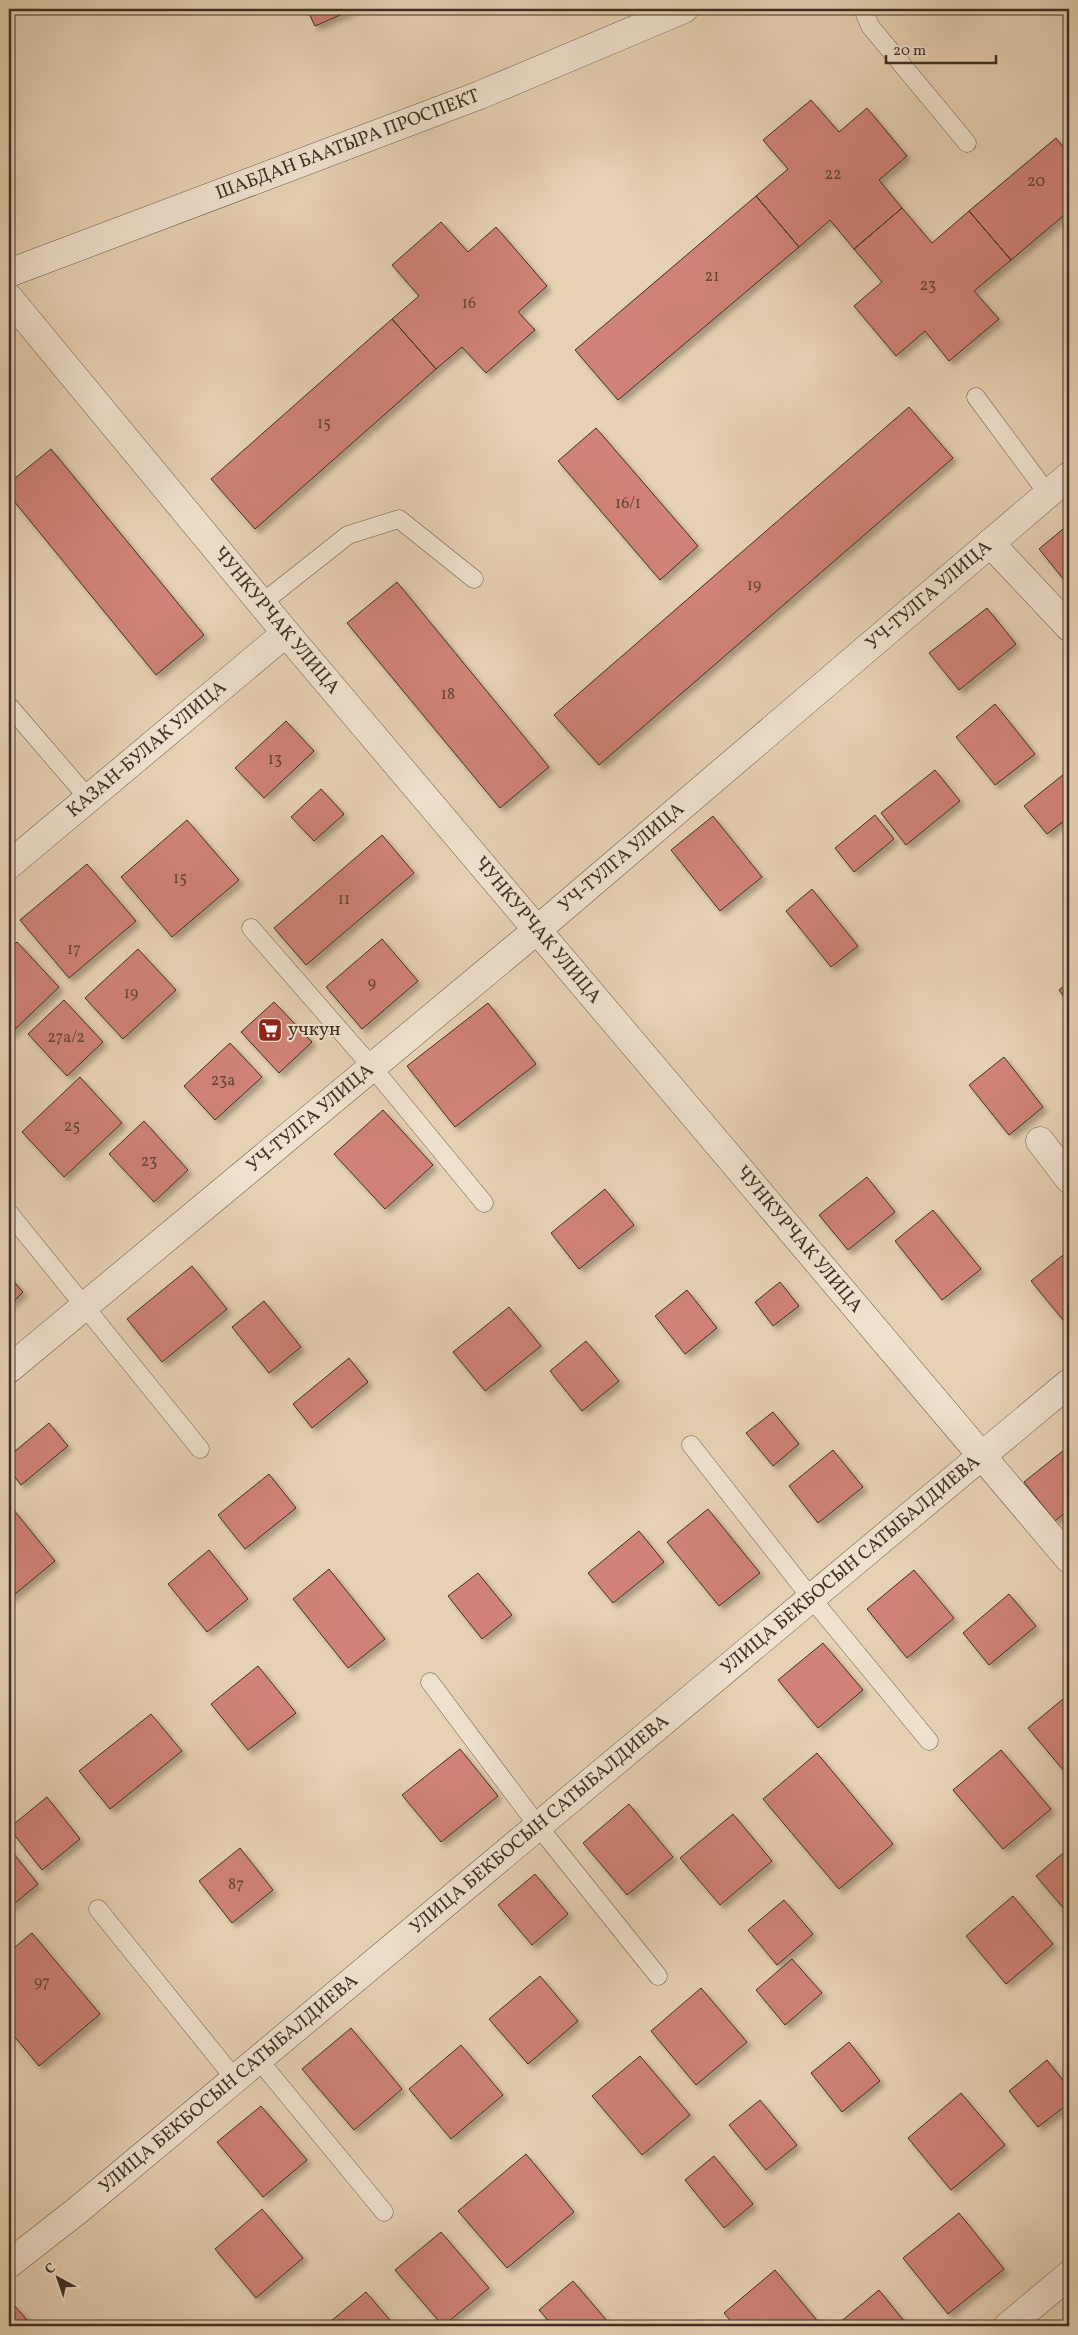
<svg xmlns="http://www.w3.org/2000/svg" width="1078" height="2335" viewBox="0 0 1078 2335" font-family="Vollkorn,serif">
	<style>
		.building { fill: #cf8274; stroke: #3c3024; filter: url(#shadow) }
		.lines { fill: none; stroke-linecap: round; stroke-linejoin: round }
		.lane-casing { stroke: #675848; stroke-width: 19 }
		.street-casing { stroke: #675848; stroke-width: 29 }
		.lane { stroke: #efe1ce; stroke-width: 18 }
		.street { stroke: #efe1ce; stroke-width: 28 }
		.labels { text-anchor: middle; dominant-baseline: central; stroke-width: 4; stroke-linejoin: round; paint-order: stroke }
		.number-label { font-size: 16px; fill: #614438 }
		.street-label { font-size: 19px; fill: #3c3024; stroke: #efe1ce }
		.poi-label { font-size: 19px; fill: #3c3024; stroke: #efe1ce; text-anchor: start }
	</style>
	<defs>
		<filter id="shadow"><feDropShadow dx="4.5" dy="4.5" stdDeviation="2.5" flood-color="#0004"/></filter>
	</defs>
	<rect width="100%" height="100%" fill="#e7d1b3"/>
	<filter id="stains"><feTurbulence type="fractalNoise" baseFrequency=".004" numOctaves="4"/><feColorMatrix values="0 0 0 0 .2 0 0 0 0 .09 0 0 0 0 .02 0 0 0 .5 -.17"/></filter>
	<radialGradient id="worn" r=".72"><stop offset=".6" stop-color="#630" stop-opacity="0"/><stop offset="1" stop-color="#630" stop-opacity=".3"/></radialGradient>
	<!-- building -->
	<path class="building" d="M 307,9 L 354,9 L 315,26 Z
		M 811,100 L 839,132 L 867,108 L 907,156 L 879,180 L 902,208 L 854,249 L 830,220 L 799,247 L 756,196 L 788,169 L 763,140 Z
		M 1056,138 L 1069,154 L 1069,211 L 1011,260 L 969,211 Z
		M 756,196 L 799,247 L 618,400 L 575,350 Z
		M 902,208 L 932,243 L 969,211 L 1011,260 L 974,291 L 999,319 L 949,361 L 925,331 L 896,356 L 854,306 L 882,282 L 854,249 Z
		M 441,222 L 468,252 L 496,227 L 547,286 L 518,312 L 535,330 L 486,373 L 462,347 L 436,369 L 392,319 L 419,296 L 392,265 Z
		M 392,319 L 436,369 L 255,529 L 211,479 Z
		M 909,407 L 953,458 L 599,765 L 554,715 Z
		M 596,428 L 698,546 L 660,580 L 558,461 Z
		M 51,449 L 204,635 L 156,675 L 9,495 L 9,483 Z
		M 1069,524 L 1069,586 L 1039,549 Z
		M 397,582 L 549,767 L 500,808 L 347,623 Z
		M 987,608 L 1016,644 L 959,690 L 929,653 Z
		M 995,704 L 1035,754 L 995,785 L 956,737 Z
		M 286,721 L 314,751 L 264,798 L 235,768 Z
		M 935,770 L 960,801 L 906,845 L 881,813 Z
		M 1064,774 L 1069,781 L 1069,817 L 1047,834 L 1024,806 Z
		M 321,789 L 344,814 L 314,841 L 291,817 Z
		M 875,815 L 894,839 L 854,872 L 835,848 Z
		M 713,816 L 762,877 L 720,911 L 671,850 Z
		M 187,820 L 239,880 L 172,937 L 121,877 Z
		M 382,835 L 414,873 L 306,965 L 274,928 Z
		M 87,864 L 136,921 L 69,978 L 20,920 Z
		M 812,889 L 858,946 L 831,967 L 786,911 Z
		M 382,939 L 418,981 L 362,1029 L 326,987 Z
		M 17,942 L 59,987 L 9,1035 L 9,950 Z
		M 138,949 L 176,990 L 123,1039 L 85,998 Z
		M 1069,982 L 1069,1004 L 1059,990 Z
		M 64,1000 L 103,1042 L 67,1076 L 28,1034 Z
		M 274,1002 L 312,1042 L 279,1073 L 241,1032 Z
		M 488,1003 L 536,1064 L 455,1127 L 407,1066 Z
		M 230,1043 L 262,1077 L 215,1120 L 184,1086 Z
		M 1004,1057 L 1043,1107 L 1009,1135 L 969,1085 Z
		M 80,1077 L 122,1123 L 64,1177 L 22,1132 Z
		M 383,1110 L 433,1165 L 385,1209 L 334,1154 Z
		M 144,1121 L 188,1170 L 154,1202 L 109,1154 Z
		M 867,1177 L 895,1212 L 848,1250 L 819,1215 Z
		M 605,1189 L 634,1225 L 579,1269 L 551,1233 Z
		M 933,1210 L 981,1269 L 942,1300 L 895,1241 Z
		M 1068,1251 L 1069,1325 L 1068,1326 L 1031,1281 Z
		M 192,1266 L 227,1309 L 162,1362 L 127,1319 Z
		M 9,1276 L 23,1292 L 9,1306 Z
		M 780,1282 L 799,1306 L 773,1326 L 755,1302 Z
		M 687,1290 L 717,1328 L 685,1354 L 655,1316 Z
		M 264,1301 L 301,1347 L 269,1373 L 232,1327 Z
		M 509,1307 L 541,1346 L 485,1391 L 453,1352 Z
		M 586,1341 L 619,1381 L 582,1411 L 550,1371 Z
		M 349,1358 L 368,1382 L 312,1428 L 293,1404 Z
		M 773,1412 L 799,1444 L 773,1466 L 746,1433 Z
		M 49,1423 L 68,1446 L 21,1485 L 9,1469 L 9,1456 Z
		M 1069,1446 L 1069,1509 L 1055,1521 L 1024,1482 Z
		M 833,1450 L 863,1487 L 818,1523 L 789,1486 Z
		M 269,1474 L 296,1508 L 245,1549 L 218,1515 Z
		M 13,1509 L 55,1561 L 9,1599 L 9,1513 Z
		M 708,1509 L 760,1573 L 719,1606 L 667,1542 Z
		M 639,1531 L 664,1562 L 613,1603 L 588,1573 Z
		M 209,1550 L 248,1599 L 207,1632 L 168,1584 Z
		M 329,1569 L 385,1639 L 348,1668 L 293,1599 Z
		M 914,1570 L 954,1618 L 907,1658 L 867,1609 Z
		M 478,1573 L 512,1615 L 482,1639 L 448,1596 Z
		M 1009,1594 L 1036,1626 L 989,1665 L 963,1633 Z
		M 823,1643 L 863,1690 L 818,1728 L 778,1680 Z
		M 258,1666 L 296,1713 L 248,1750 L 211,1704 Z
		M 1069,1694 L 1069,1777 L 1028,1728 Z
		M 151,1714 L 182,1751 L 110,1809 L 79,1771 Z
		M 460,1749 L 498,1796 L 441,1842 L 402,1795 Z
		M 1001,1750 L 1051,1809 L 1003,1849 L 953,1790 Z
		M 817,1753 L 893,1844 L 839,1889 L 763,1799 Z
		M 47,1797 L 80,1839 L 42,1870 L 9,1828 Z
		M 629,1804 L 673,1857 L 627,1895 L 583,1843 Z
		M 733,1814 L 772,1861 L 720,1905 L 680,1858 Z
		M 9,1848 L 38,1884 L 9,1908 Z
		M 240,1848 L 273,1890 L 232,1923 L 199,1881 Z
		M 1069,1848 L 1069,1908 L 1066,1911 L 1036,1876 Z
		M 535,1874 L 568,1914 L 532,1945 L 498,1905 Z
		M 1013,1896 L 1053,1944 L 1006,1984 L 966,1936 Z
		M 784,1900 L 813,1934 L 777,1965 L 748,1930 Z
		M 32,1933 L 100,2014 L 39,2066 L 9,2030 L 9,1952 Z
		M 792,1959 L 822,1993 L 785,2025 L 756,1990 Z
		M 540,1976 L 578,2021 L 528,2064 L 489,2019 Z
		M 701,1988 L 747,2042 L 696,2085 L 651,2031 Z
		M 351,2028 L 402,2089 L 354,2130 L 302,2069 Z
		M 849,2042 L 880,2081 L 842,2112 L 811,2073 Z
		M 461,2045 L 503,2095 L 451,2139 L 409,2089 Z
		M 640,2056 L 690,2115 L 642,2155 L 592,2096 Z
		M 1047,2060 L 1069,2088 L 1069,2103 L 1038,2127 L 1009,2091 Z
		M 961,2093 L 1005,2145 L 951,2190 L 908,2138 Z
		M 760,2100 L 797,2145 L 766,2170 L 729,2125 Z
		M 261,2106 L 307,2160 L 263,2197 L 217,2142 Z
		M 526,2154 L 574,2212 L 507,2268 L 458,2211 Z
		M 714,2156 L 753,2204 L 724,2228 L 685,2180 Z
		M 262,2209 L 303,2258 L 256,2298 L 215,2249 Z
		M 959,2213 L 1004,2269 L 948,2314 L 903,2258 Z
		M 441,2232 L 489,2288 L 443,2326 L 395,2270 Z
		M 775,2270 L 820,2324 L 817,2326 L 735,2326 L 724,2313 Z
		M 573,2281 L 608,2322 L 603,2326 L 553,2326 L 539,2310 Z
		M 879,2290 L 908,2326 L 841,2326 L 839,2323 Z
		M 366,2292 L 395,2326 L 325,2326 Z
		M 15,2306 L 32,2326 L 9,2326 L 9,2311 Z"/>
	<g class="lines">
		<defs>
			<path id="lane" d="M 863,9 L 870,26 L 967,143
				M 976,397 L 1048,494
				M 262,603 L 348,535 L 399,519 L 474,579
				M 9,706 L 89,799
				M 251,928 L 372,1067 L 484,1203
				M 9,1213 L 200,1449
				M 691,1445 L 812,1599 L 929,1741
				M 430,1682 L 538,1826 L 658,1976
				M 98,1909 L 235,2079
				M 258,2059 L 384,2212"/>
			<g id="street">
				<path id="s1" d="M 9,273 L 480,95 L 684,9"/>
				<path id="s2" d="M 9,298 L 286,633 L 1069,1559"/>
				<path d="M 990,543 L 1069,627"/>
				<path id="s3" d="M 9,865 L 286,633"/>
				<path d="M 1040,1141 L 1069,1179"/>
				<path id="s4" d="M 9,1369 L 537,930 L 1069,476"/>
				<path id="s5" d="M 9,2264 L 78,2210 L 1069,1383"/>
				<path d="M 1008,2326 L 1069,2275"/>
			</g>
		</defs>
		<!-- lane casing -->
		<use href="#lane" class="lane-casing"/>
		<!-- street casing -->
		<use href="#street" class="street-casing"/>
		<!-- lane -->
		<use href="#lane" class="lane"/>
		<!-- street -->
		<use href="#street" class="street"/>
	</g>
	<!-- icons -->
	<defs>
		<symbol id="supermarket-square" viewBox="-11 -11 22 22"><rect x="-9" y="-9" width="18" height="18" rx="4" fill="#8f2418" stroke="#efe1ce"/><path d="M-6-5.5h2.5l.6 2H6L4.5 2H-2.5L-4.4-4H-6ZM-1.5 3.2a1.3 1.3 0 1 0 .1 0ZM3 3.2a1.3 1.3 0 1 0 .1 0Z" fill="#fff"/></symbol>
	</defs>
	<g fill-rule="evenodd">
		<use href="#supermarket-square" x="256" y="1016" width="28" height="28"/>
	</g>
	<g class="labels">
		<!-- number labels -->
		<g class="number-label">
			<text x="833" y="175">22</text>
			<text x="1036" y="182">20</text>
			<text x="712" y="277">21</text>
			<text x="928" y="286">23</text>
			<text x="469" y="304">16</text>
			<text x="324" y="424">15</text>
			<text x="628" y="504">16/1</text>
			<text x="754" y="586">19</text>
			<text x="448" y="695">18</text>
			<text x="275" y="760">13</text>
			<text x="180" y="879">15</text>
			<text x="344" y="900">11</text>
			<text x="74" y="950">17</text>
			<text x="372" y="984">9</text>
			<text x="131" y="994">19</text>
			<text x="66" y="1038">27а/2</text>
			<text x="223" y="1081">23a</text>
			<text x="72" y="1127">25</text>
			<text x="149" y="1162">23</text>
			<text x="236" y="1885">87</text>
			<text x="42" y="1983">97</text>
		</g>
		<!-- street labels -->
		<g class="street-label">
			<text stroke="none"><textPath href="#s1" startOffset="362">ШАБДАН БААТЫРА ПРОСПЕКТ</textPath></text>
			<text stroke="none"><textPath href="#s4" startOffset="1202">УЧ-ТУЛГА УЛИЦА</textPath></text>
			<text stroke="none"><textPath href="#s2" startOffset="419">ЧУНКУРЧАК УЛИЦА</textPath></text>
			<text stroke="none"><textPath href="#s3" startOffset="180">КАЗАН-БУЛАК УЛИЦА</textPath></text>
			<text stroke="none"><textPath href="#s4" startOffset="798">УЧ-ТУЛГА УЛИЦА</textPath></text>
			<text stroke="none"><textPath href="#s2" startOffset="824">ЧУНКУРЧАК УЛИЦА</textPath></text>
			<text stroke="none"><textPath href="#s4" startOffset="392">УЧ-ТУЛГА УЛИЦА</textPath></text>
			<text stroke="none"><textPath href="#s2" startOffset="1229">ЧУНКУРЧАК УЛИЦА</textPath></text>
			<text stroke="none"><textPath href="#s5" startOffset="1094">УЛИЦА БЕКБОСЫН САТЫБАЛДИЕВА</textPath></text>
			<text stroke="none"><textPath href="#s5" startOffset="689">УЛИЦА БЕКБОСЫН САТЫБАЛДИЕВА</textPath></text>
			<text stroke="none"><textPath href="#s5" startOffset="284">УЛИЦА БЕКБОСЫН САТЫБАЛДИЕВА</textPath></text>
		</g>
		<!-- poi labels -->
		<g class="poi-label">
			<text x="288" y="1030">учкун</text>
		</g>
	</g>
	<!-- margin -->
	<rect width="1078" height="2335" fill="none" stroke="#e7d1b3" stroke-width="30"/>
	<rect x="10" y="10" width="1058" height="2315" fill="none" stroke="#3c3024" stroke-width="2.5"/>
	<rect x="15" y="15" width="1048" height="2305" fill="none" stroke="#3c3024"/>
	<!-- north arrow -->
	<g transform="translate(58 2278) rotate(320)" stroke="#efe1ce" stroke-width="4" paint-order="stroke">
	<path d="M0-4L9 19L0 12L-9 19Z" fill="#3c3024"/>
	<text y="-8" font-size="14" font-weight="bold" text-anchor="middle" fill="#3c3024">С</text>
	</g>
	<!-- scale -->
	<path d="M886 55v8h110v-8" fill="none" stroke="#3c3024" stroke-width="2.5"/>
	<text x="893" y="55" font-size="15" fill="#3c3024" stroke="#efe1ce" stroke-width="4" paint-order="stroke">20 m</text>
	<rect width="100%" height="100%" filter="url(#stains)"/>
	<rect width="100%" height="100%" fill="url(#worn)"/>
</svg>
